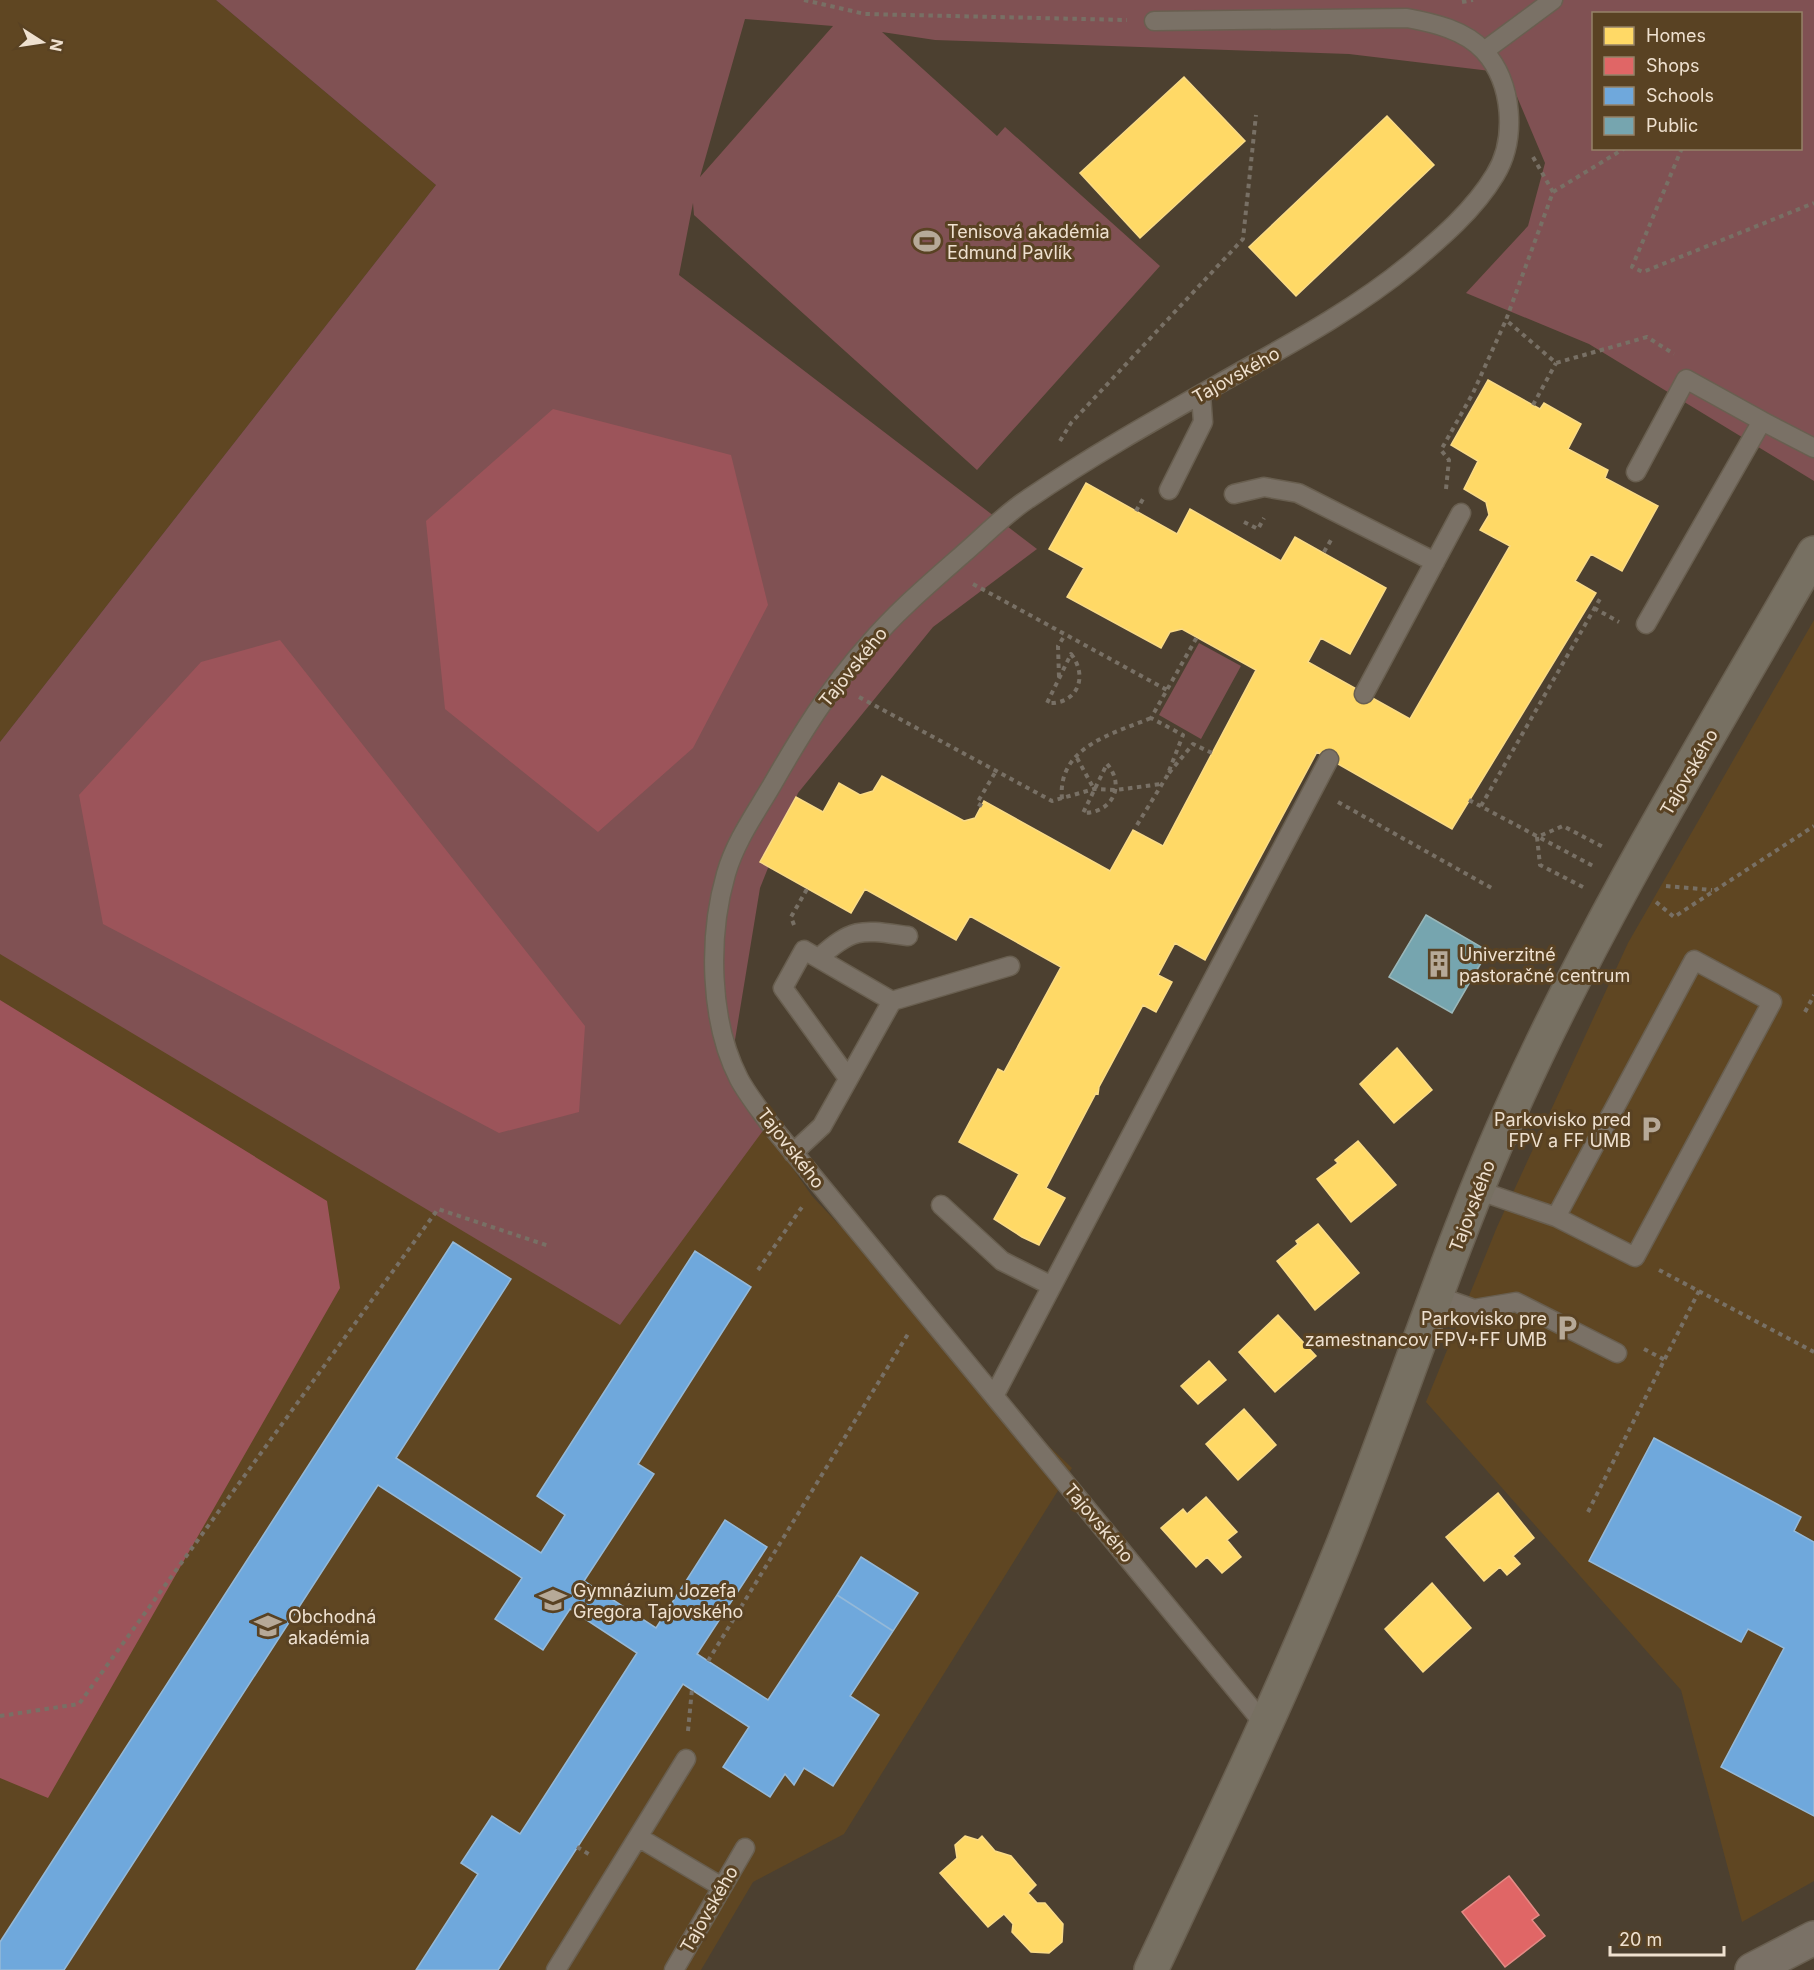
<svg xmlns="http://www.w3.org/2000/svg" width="1814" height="1970" viewBox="0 0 1814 1970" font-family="Inter,sans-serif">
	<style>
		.built { fill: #5f4622 }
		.green { fill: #805153; fill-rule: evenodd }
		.forest { fill: #9c545a }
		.homes { fill: #ffd966; stroke: #fadb86; stroke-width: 1.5 }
		.shops { fill: #e06666; stroke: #e48b86; stroke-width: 1.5 }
		.schools { fill: #6fa8dc; stroke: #95b9d8; stroke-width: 1.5 }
		.public { fill: #76a5af; stroke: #9ab7b9; stroke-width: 1.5 }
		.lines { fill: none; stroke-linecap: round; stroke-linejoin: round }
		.service-casing { stroke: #695f50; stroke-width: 21 }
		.minor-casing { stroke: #695f50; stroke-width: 36 }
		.secondary-casing { stroke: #695f50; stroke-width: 36 }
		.path { stroke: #787065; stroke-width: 4; stroke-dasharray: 4.5 4.5; stroke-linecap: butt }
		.service { stroke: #7a7166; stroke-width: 18 }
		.minor { stroke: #7a7166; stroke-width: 33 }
		.secondary { stroke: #777062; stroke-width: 33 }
		.labels { text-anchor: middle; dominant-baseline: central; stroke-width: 6; stroke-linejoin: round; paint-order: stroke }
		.poi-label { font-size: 18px; fill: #efe1d0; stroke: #594223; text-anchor: start }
		.street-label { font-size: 18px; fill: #efe1d0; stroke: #594223 }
	</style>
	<rect width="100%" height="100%" fill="#4c4030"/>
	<!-- built -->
	<path class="built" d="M 0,0 L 216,0 L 436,185 L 0,742 Z
		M 1814,620 L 1814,1881 L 1742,1922 L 1681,1690 L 1426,1402 L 1497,1227 L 1628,943 Z
		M 0,954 L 765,1128 L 812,1196 L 1036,1434 L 1072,1468 L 844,1834 L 753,1882 L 701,1970 L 0,1970 Z"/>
	<!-- green -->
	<path class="green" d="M 216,0 L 1814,0 L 1814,481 L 1589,344 L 1466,293 L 1528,226 L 1545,163 L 1507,73 L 1349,54 L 935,40 L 882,32 L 997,136 L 1005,127 L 1160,266 L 977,470 L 694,215 L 693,203 L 679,275 L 1037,549 L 933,627 L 798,793 L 760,888 L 734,1046 L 765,1128 L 620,1325 L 0,954 L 0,742 L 436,185 ZM 1594,14 L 1800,14 L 1800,148 L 1594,148 ZM 745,19 L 833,26 L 700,177 Z
		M 1199,643 L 1241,666 L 1201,739 L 1159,715 Z"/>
	<!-- forest -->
	<path class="forest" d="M 553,409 L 731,455 L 768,605 L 693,748 L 598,832 L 445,709 L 426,521 Z
		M 280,640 L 585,1026 L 579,1112 L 499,1133 L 103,924 L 79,795 L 201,662 Z
		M 0,1000 L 327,1201 L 340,1288 L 48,1798 L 0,1778 Z"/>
	<!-- homes -->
	<path class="homes" d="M 1184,77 L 1245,141 L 1140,238 L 1080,173 Z
		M 1387,116 L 1434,165 L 1296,296 L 1249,247 Z
		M 1488,380 L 1540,409 L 1544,403 L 1581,424 L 1568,449 L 1608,470 L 1605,478 L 1658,506 L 1622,571 L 1591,554 L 1575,581 L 1596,593 L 1452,829 L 1317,752 L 1205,960 L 1175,943 L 1158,975 L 1172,982 L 1156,1012 L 1143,1005 L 1099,1087 L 1098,1094 L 1096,1093 L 1046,1188 L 1065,1198 L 1039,1245 L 1022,1237 L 994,1219 L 1019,1174 L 959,1142 L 998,1069 L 1004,1072 L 1061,967 L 970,916 L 956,940 L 865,889 L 851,913 L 760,862 L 796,797 L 823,812 L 839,783 L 860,795 L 873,791 L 882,776 L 964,821 L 975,818 L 984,801 L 1110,871 L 1133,830 L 1163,846 L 1256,670 L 1182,629 L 1170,632 L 1161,648 L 1067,597 L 1084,568 L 1049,549 L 1086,483 L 1177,534 L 1190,509 L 1281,561 L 1295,537 L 1386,588 L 1350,654 L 1321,638 L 1308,662 L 1410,719 L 1510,546 L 1480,530 L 1489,515 L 1486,502 L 1464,489 L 1478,461 L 1451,445 Z
		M 1397,1048 L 1432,1090 L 1394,1123 L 1360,1084 Z
		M 1358,1141 L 1396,1185 L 1351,1222 L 1317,1179 L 1338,1163 L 1335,1160 Z
		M 1318,1224 L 1359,1273 L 1315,1310 L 1277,1261 L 1298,1244 L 1296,1241 Z
		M 1278,1315 L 1316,1356 L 1275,1392 L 1239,1352 Z
		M 1209,1361 L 1226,1380 L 1198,1404 L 1181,1386 Z
		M 1244,1409 L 1276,1445 L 1238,1480 L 1206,1444 Z
		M 1498,1493 L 1534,1538 L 1513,1556 L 1520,1564 L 1507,1575 L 1500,1567 L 1484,1581 L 1446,1537 Z
		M 1206,1497 L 1237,1532 L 1227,1540 L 1241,1557 L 1222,1573 L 1207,1557 L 1196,1567 L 1161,1528 L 1183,1509 L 1187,1514 Z
		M 1432,1583 L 1471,1628 L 1423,1672 L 1385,1629 Z
		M 965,1836 L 978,1840 L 982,1836 L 995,1851 L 1011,1856 L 1036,1885 L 1028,1893 L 1037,1903 L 1045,1903 L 1063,1924 L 1062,1942 L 1049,1953 L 1031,1952 L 1012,1932 L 1013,1924 L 1004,1914 L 988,1927 L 940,1873 L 957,1858 L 955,1845 Z"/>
	<!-- shops -->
	<path class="shops" d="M 1509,1876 L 1539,1915 L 1532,1920 L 1545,1936 L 1505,1967 L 1462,1912 Z"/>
	<!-- schools -->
	<path class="schools" d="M 453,1242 L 511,1279 L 396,1458 L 541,1553 L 565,1515 L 537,1496 L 695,1251 L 751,1287 L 638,1464 L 654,1474 L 584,1581 L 656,1628 L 725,1520 L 767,1547 L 697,1654 L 768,1700 L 837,1595 L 893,1631 L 850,1696 L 879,1715 L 833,1786 L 804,1768 L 794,1785 L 785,1774 L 770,1797 L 723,1767 L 749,1727 L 683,1684 L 498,1970 L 416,1970 L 478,1874 L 461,1863 L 492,1816 L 520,1834 L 637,1653 L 570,1609 L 543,1650 L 495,1619 L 522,1578 L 378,1485 L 64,1970 L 0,1970 L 0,1942 Z
		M 1654,1438 L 1801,1517 L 1794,1531 L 1814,1542 L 1814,1816 L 1721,1767 L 1784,1648 L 1748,1629 L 1741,1642 L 1589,1561 Z
		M 861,1557 L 918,1593 L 893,1631 L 837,1595 Z"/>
	<!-- public -->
	<path class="public" d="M 1426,915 L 1488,951 L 1452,1013 L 1389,977 Z"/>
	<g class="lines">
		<defs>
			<path id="service" d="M 1154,21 L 1407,18 C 1434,23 1465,30 1484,51 C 1513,83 1517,139 1495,175 C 1474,210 1441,238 1410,264 C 1360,305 1303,337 1247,368 C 1173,410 1098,451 1028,499 C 1005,514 984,536 963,554 C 930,583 896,612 868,645 C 830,687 800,736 772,785 C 755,814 735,842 726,874 C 708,936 709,1021 739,1079 C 747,1094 759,1109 769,1123 L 1265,1725
				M 1484,51 L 1553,0
				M 1636,472 L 1686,379 L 1762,421
				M 1169,490 L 1203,422 L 1201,395
				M 1234,494 L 1264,487 L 1298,493 L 1435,562
				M 1646,624 L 1762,421 L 1814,448
				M 1364,694 L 1461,513
				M 819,958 C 854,926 863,930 908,936
				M 848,1078 L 783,988 L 804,950 L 892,1001
				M 793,1153 L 822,1126 L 892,1001 L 1010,966
				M 1477,1190 L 1556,1217 L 1635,1257 L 1772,1002 L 1694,960 L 1556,1217
				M 941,1205 L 1002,1261 L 1052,1286
				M 1437,1296 L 1474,1309 L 1516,1302 L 1617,1353
				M 994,1396 L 1329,759
				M 638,1837 L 722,1887
				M 556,1970 L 686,1759
				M 674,1970 L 745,1848"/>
			<path id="minor" d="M 1752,1970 L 1814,1938"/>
			<path id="secondary" d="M 1151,1970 C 1217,1830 1284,1690 1342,1547 C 1402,1398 1449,1245 1516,1099 C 1602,910 1711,733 1814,553"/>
		</defs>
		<!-- service casing -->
		<use href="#service" class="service-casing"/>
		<!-- minor casing -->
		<use href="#minor" class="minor-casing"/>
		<!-- secondary casing -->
		<use href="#secondary" class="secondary-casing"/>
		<!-- path -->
		<path class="path" d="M 804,0 L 865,14 L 1127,20
			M 1462,2 L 1473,0
			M 1682,148 L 1632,267 L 1643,272 L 1814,203
			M 1533,157 L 1553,192 L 1506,320 L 1556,363 L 1647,337 L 1674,354
			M 1553,192 L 1625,148
			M 1533,405 L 1556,363
			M 1060,441 L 1071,423 L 1243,239 L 1256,115
			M 1446,489 L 1449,460 L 1441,450 L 1473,393 L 1506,320
			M 1136,511 L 1143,499
			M 1244,522 L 1258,529 L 1264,518
			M 1324,552 L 1331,540
			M 973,584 L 1167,690
			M 1594,608 L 1619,622
			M 1071,654 C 1089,677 1077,705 1047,703 Z
			M 1059,677 L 1058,646 L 1065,635
			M 859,697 L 1052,801 L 1094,789 L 1116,790 L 1161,784
			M 1077,758 L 1094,789
			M 1107,764 C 1126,786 1112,813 1083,813 Z
			M 1169,773 L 1193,744 L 1212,753
			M 1062,799 C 1057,747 1112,734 1151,718
			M 1469,800 L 1595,867
			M 1338,802 L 1495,890
			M 982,806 L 977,803 L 996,771
			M 1481,806 L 1601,597
			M 1137,825 L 1167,776 L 1183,735 L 1151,718 L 1197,637
			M 1666,886 L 1712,890
			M 1583,887 L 1540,865 L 1537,837 L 1563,826 L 1605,848
			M 1656,902 L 1674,917 L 1814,826
			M 794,925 L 791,917 L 807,889
			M 1805,1012 L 1814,995
			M 758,1270 L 802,1207
			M 1659,1270 L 1814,1352
			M 1644,1349 L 1665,1360
			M 1588,1512 L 1699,1291
			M 708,1661 L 908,1334
			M 0,1716 L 79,1704 L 438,1209 L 549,1246
			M 688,1731 L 692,1689
			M 577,1847 L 592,1856"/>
		<!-- service -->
		<use href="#service" class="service"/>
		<!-- minor -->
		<use href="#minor" class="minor"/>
		<!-- secondary -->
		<use href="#secondary" class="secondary"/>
	</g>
	<!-- icons -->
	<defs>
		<symbol id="stadium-bare" viewBox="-9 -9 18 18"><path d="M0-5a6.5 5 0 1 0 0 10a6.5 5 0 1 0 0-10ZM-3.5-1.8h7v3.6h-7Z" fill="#b6a998" stroke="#594223" stroke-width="2.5" paint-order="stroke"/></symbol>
		<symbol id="building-bare" viewBox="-9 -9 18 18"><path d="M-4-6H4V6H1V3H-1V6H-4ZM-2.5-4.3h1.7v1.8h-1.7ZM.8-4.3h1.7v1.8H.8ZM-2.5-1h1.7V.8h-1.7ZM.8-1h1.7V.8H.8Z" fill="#b6a998" stroke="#594223" stroke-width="2.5" paint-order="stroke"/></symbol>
		<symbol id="parking-bare" viewBox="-9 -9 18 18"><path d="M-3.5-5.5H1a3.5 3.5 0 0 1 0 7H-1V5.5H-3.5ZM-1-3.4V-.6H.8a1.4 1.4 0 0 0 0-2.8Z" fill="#b6a998" stroke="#594223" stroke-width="2.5" paint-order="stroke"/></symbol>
		<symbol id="school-bare" viewBox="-9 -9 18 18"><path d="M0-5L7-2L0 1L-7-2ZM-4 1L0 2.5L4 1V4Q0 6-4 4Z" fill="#b6a998" stroke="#594223" stroke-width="2.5" paint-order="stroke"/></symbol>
	</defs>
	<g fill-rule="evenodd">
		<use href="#stadium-bare" x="908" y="222" width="38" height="38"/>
		<use href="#building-bare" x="1420" y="945" width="38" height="38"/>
		<use href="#parking-bare" x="1632" y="1110" width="38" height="38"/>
		<use href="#parking-bare" x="1548" y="1309" width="38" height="38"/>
		<use href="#school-bare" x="534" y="1581" width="38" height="38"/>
		<use href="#school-bare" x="249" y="1607" width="38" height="38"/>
	</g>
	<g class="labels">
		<!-- poi labels -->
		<g class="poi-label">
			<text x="947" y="231">Tenisová akadémia<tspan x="947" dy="21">Edmund Pavlík</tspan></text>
			<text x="1459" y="954">Univerzitné<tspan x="1459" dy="21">pastoračné centrum</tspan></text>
			<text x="1631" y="1119" text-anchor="end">Parkovisko pred<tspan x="1631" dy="21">FPV a FF UMB</tspan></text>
			<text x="1547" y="1318" text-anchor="end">Parkovisko pre<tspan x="1547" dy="21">zamestnancov FPV+FF UMB</tspan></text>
			<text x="573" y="1590">Gymnázium Jozefa<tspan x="573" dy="21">Gregora Tajovského</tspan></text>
			<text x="288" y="1616">Obchodná<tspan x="288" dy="21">akadémia</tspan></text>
		</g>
		<!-- street labels -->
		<g class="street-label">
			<text transform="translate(1236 375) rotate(-29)">Tajovského</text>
			<text transform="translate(853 667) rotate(-51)">Tajovského</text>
			<text transform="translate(1689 772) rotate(-60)">Tajovského</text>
			<text transform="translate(791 1148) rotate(52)">Tajovského</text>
			<text transform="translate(1472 1206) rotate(-69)">Tajovského</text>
			<text transform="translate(1099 1523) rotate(50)">Tajovského</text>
			<text transform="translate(709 1909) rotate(-60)">Tajovského</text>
		</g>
	</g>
	<!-- legend -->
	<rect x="1592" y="12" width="210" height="138" fill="#594223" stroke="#958268" stroke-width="1.5"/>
	<rect x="1604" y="27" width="30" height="18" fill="#ffd966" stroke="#958268" stroke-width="1.5"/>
	<text x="1646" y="42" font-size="18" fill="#efe1d0">Homes</text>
	<rect x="1604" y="57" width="30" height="18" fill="#e06666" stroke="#958268" stroke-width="1.5"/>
	<text x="1646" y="72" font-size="18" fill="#efe1d0">Shops</text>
	<rect x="1604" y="87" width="30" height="18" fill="#6fa8dc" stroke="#958268" stroke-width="1.5"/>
	<text x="1646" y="102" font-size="18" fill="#efe1d0">Schools</text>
	<rect x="1604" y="117" width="30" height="18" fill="#76a5af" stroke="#958268" stroke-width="1.5"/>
	<text x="1646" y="132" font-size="18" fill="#efe1d0">Public</text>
	<!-- north arrow -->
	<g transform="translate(42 42) rotate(102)" stroke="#594223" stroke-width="4.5" paint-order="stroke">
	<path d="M0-4.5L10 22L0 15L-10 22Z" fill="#efe1d0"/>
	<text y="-9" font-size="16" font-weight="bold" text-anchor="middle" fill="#efe1d0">N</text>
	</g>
	<!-- scale -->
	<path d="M1610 1946v9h114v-9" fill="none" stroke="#efe1d0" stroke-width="3"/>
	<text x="1619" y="1946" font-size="18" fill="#efe1d0" stroke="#594223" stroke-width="4.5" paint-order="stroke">20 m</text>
</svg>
